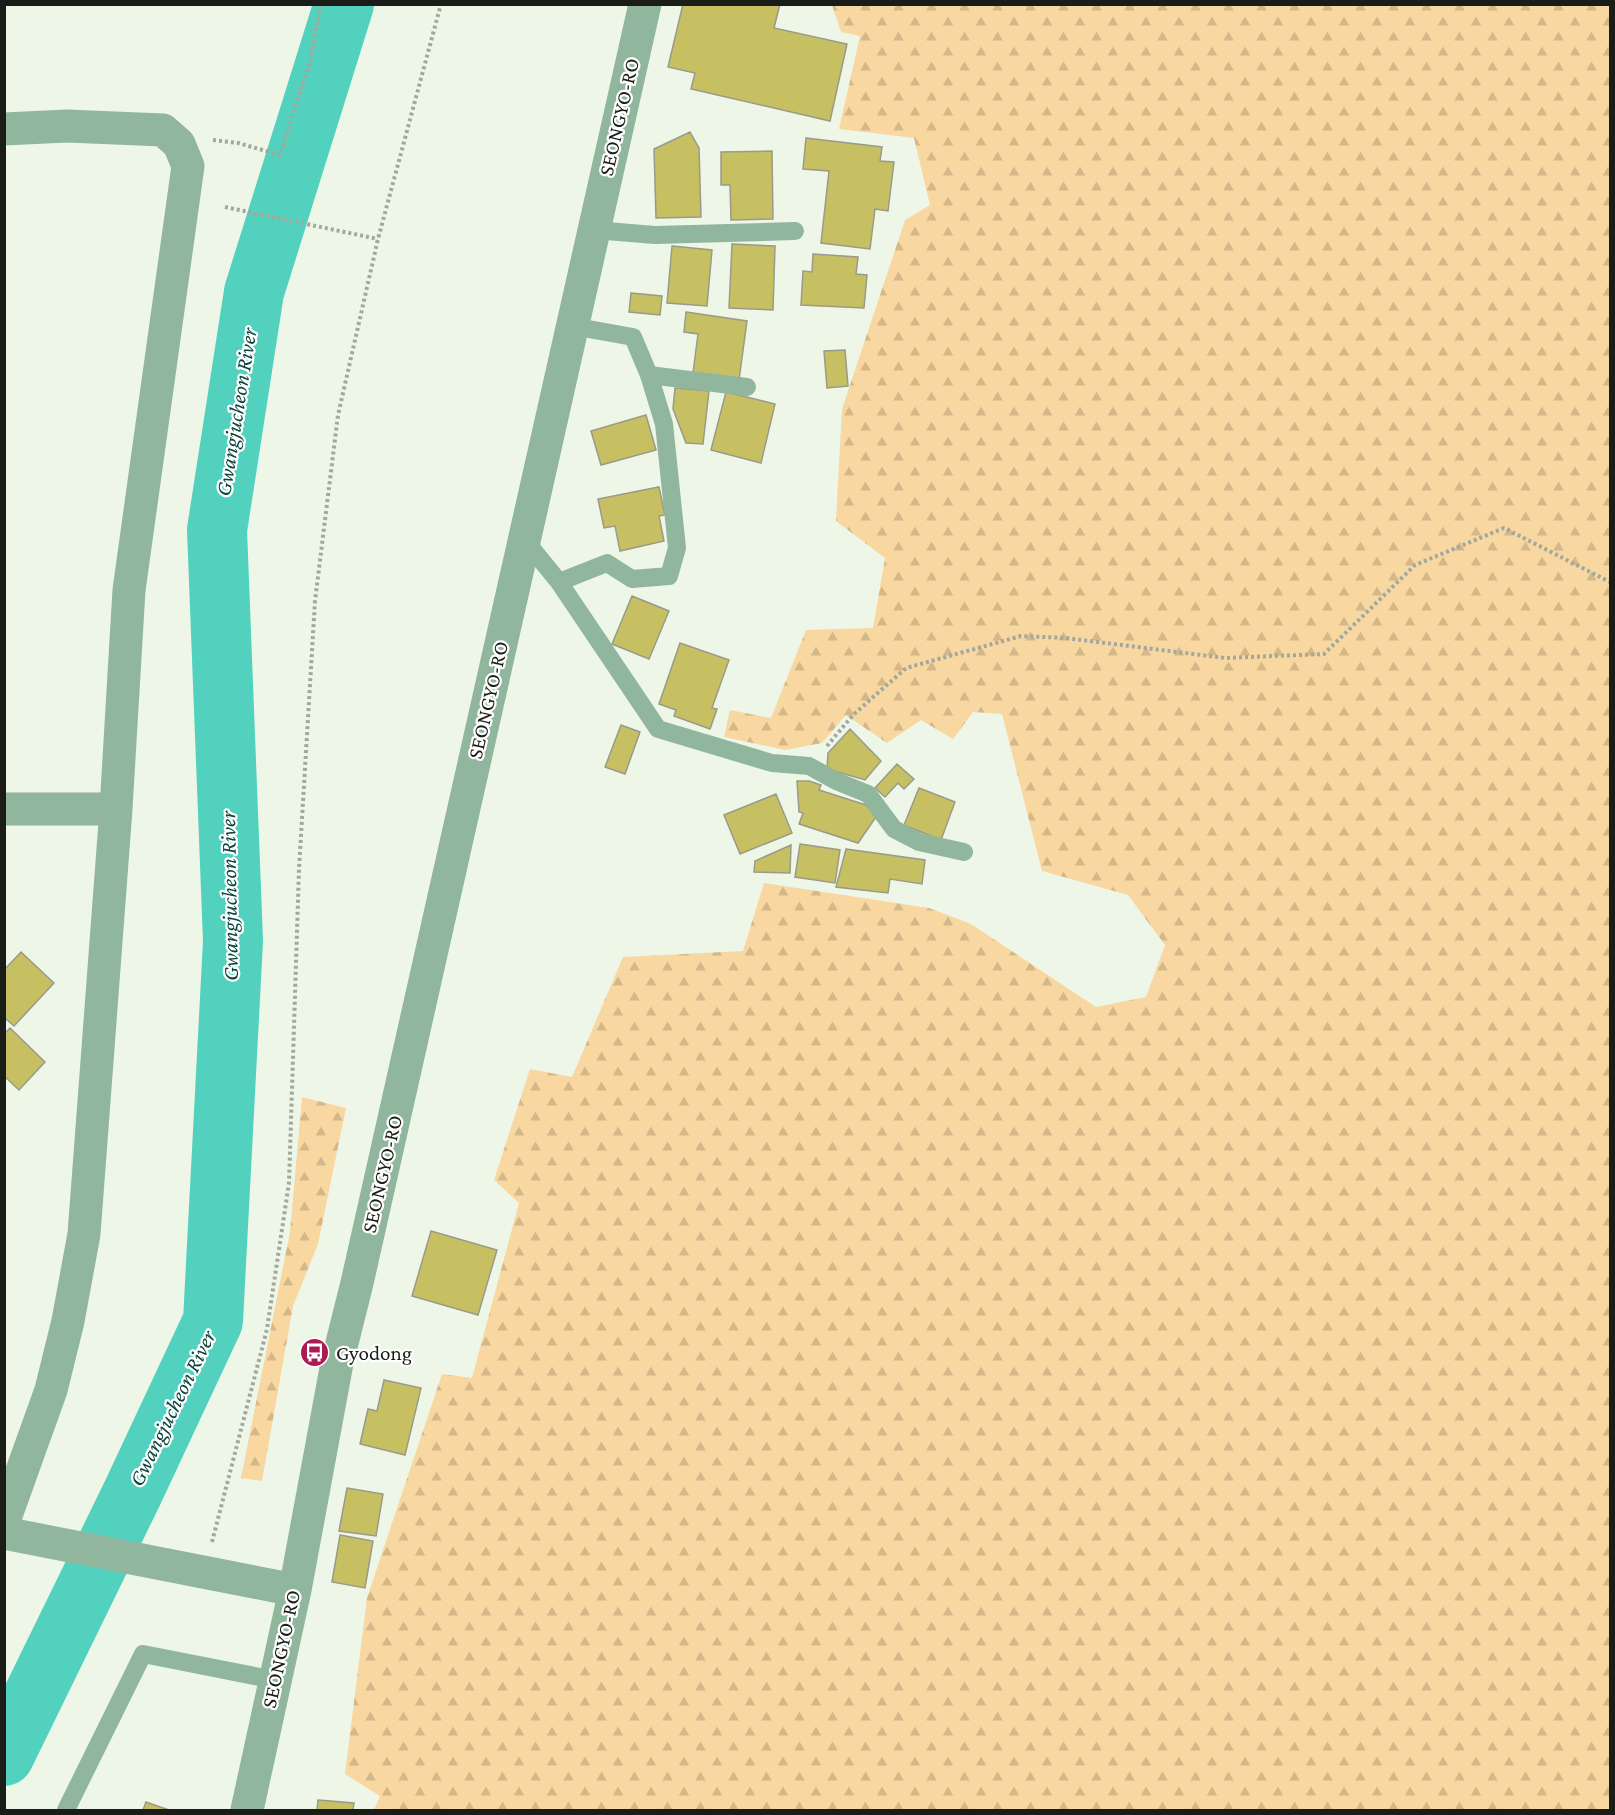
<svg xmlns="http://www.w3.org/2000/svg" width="1615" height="1815" viewBox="0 0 1615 1815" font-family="'Crimson Pro',serif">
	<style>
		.forest { fill: url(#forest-firs) }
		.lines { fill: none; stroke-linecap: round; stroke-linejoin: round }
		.river { stroke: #52d2be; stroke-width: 60 }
		.building { fill: #c6c063; stroke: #9a9a89; stroke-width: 1.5 }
		.path { stroke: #a2a89c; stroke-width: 4; stroke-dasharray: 3 3; stroke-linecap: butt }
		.service { stroke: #91b69e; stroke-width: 18 }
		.minor { stroke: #91b69e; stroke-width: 33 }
		.labels { text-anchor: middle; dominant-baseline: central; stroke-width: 4.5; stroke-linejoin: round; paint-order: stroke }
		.street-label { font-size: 21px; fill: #1a1d17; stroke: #fff }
		.poi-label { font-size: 21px; fill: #1a1d17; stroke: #fff; text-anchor: start }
		.water-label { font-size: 22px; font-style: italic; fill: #0a443c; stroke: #fff }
	</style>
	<defs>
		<pattern id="forest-firs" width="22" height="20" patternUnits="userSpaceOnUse" patternTransform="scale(1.5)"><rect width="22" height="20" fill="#f8d7a1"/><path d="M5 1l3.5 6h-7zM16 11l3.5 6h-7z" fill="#d4b88a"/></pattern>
	</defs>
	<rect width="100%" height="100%" fill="#eef7e7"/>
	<!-- forest -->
	<path class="forest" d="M 832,5 L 1610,5 L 1610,1810 L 374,1810 L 380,1796 L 345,1774 L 367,1598 L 442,1374 L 472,1378 L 519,1203 L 494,1180 L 530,1069 L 572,1077 L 623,957 L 743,951 L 764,883 L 929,908 L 971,924 L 1096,1007 L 1146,997 L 1165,945 L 1128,895 L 1042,871 L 1002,714 L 973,712 L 953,739 L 921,720 L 887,743 L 846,715 L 822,743 L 785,750 L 724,737 L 730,710 L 771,718 L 806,630 L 873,628 L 885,558 L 836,521 L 842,409 L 905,220 L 930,205 L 914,138 L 839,129 L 860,36 L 841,32 Z
		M 302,1097 L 346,1108 L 318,1244 L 293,1306 L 262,1481 L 241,1478 L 290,1232 Z"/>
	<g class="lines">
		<!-- river -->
		<path class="river" d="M 4,1756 L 133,1492 L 213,1321 L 233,941 L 217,530 L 254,292 L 344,4"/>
	</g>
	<!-- building -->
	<path class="building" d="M 683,4 L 780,4 L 774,28 L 847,44 L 830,121 L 691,89 L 695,73 L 668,67 Z
		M 690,132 L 699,148 L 701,217 L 656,218 L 654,149 Z
		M 806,138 L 882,147 L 880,161 L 894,162 L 888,211 L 875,209 L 870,249 L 821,243 L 829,171 L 803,169 Z
		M 772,151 L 773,219 L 731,220 L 730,185 L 721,185 L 721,152 Z
		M 732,244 L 775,246 L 773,310 L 729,308 Z
		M 672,246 L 712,250 L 707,306 L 667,303 Z
		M 813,254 L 858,257 L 856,274 L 867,275 L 864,308 L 801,305 L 803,271 L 812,272 Z
		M 631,293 L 662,296 L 660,315 L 629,312 Z
		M 686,312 L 747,321 L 739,380 L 693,373 L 698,334 L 684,332 Z
		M 845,350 L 848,386 L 827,388 L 824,351 Z
		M 675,388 L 709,391 L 703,444 L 686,443 L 673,409 Z
		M 726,392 L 775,404 L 761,463 L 711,450 Z
		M 646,415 L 656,450 L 601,465 L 591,431 Z
		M 659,487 L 665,515 L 659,516 L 664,541 L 620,551 L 615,526 L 604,528 L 598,499 Z
		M 632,596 L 669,611 L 649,659 L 612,644 Z
		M 680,643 L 729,660 L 712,708 L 717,709 L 710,729 L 674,716 L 676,710 L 659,704 Z
		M 621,725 L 640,732 L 625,774 L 605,767 Z
		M 850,729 L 881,761 L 865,780 L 827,769 L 828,753 Z
		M 897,764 L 914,779 L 904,789 L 898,783 L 885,797 L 875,788 Z
		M 797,781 L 809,781 L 821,785 L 819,790 L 869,806 L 876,817 L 858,843 L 799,824 L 803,813 L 799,812 Z
		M 919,788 L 955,802 L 941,840 L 904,825 Z
		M 776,794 L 792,833 L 740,854 L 724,815 Z
		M 800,844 L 840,850 L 835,883 L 795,877 Z
		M 791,845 L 790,873 L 754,872 L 755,861 Z
		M 846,849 L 925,860 L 922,884 L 890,879 L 888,893 L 836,887 Z
		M 21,952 L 54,983 L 14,1026 L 6,1019 L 4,1021 L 4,970 Z
		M 10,1028 L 45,1062 L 19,1090 L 4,1076 L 4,1034 Z
		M 431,1231 L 497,1250 L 478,1315 L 412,1296 Z
		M 384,1380 L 421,1388 L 405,1455 L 360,1444 L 368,1409 L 377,1411 Z
		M 347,1488 L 383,1494 L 376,1536 L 339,1531 Z
		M 340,1535 L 373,1541 L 365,1588 L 332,1582 Z
		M 318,1800 L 354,1803 L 353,1810 L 317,1810 Z
		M 146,1802 L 169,1810 L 143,1810 Z"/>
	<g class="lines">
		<!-- path -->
		<path class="path" d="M 213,140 L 238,143 L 280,155 L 310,61 L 321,4
			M 225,207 L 378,239
			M 827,746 L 853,715 L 906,668 L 1021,636 L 1066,638 L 1225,658 L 1324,654 L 1415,565 L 1504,528 L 1610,582
			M 212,1542 L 267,1329 L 289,1183 L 299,869 L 315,601 L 338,415 L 378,239 L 441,4"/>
		<!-- service -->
		<path class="service" d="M 594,230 L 655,235 L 795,231
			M 572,326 L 633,337 L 649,375 L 747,387
			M 524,539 L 559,582 L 658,729 L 772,763 L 809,766 L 836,781 L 868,794 L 894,829 L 919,842 L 964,852
			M 559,582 L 607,563 L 632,579 L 669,576 L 677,548 L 664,424 L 649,375
			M 66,1810 L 143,1654 L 275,1680"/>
		<!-- minor -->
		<path class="minor" d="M 4,129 L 67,126 L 163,130 L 179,144 L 188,166 L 129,590 L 116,809 L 84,1234 L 68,1321 L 51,1390 L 4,1521
			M 4,809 L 116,809
			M 4,1533 L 295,1590
			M 247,1810 L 295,1590 L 337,1363 L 357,1283 L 645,4"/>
	</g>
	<!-- icons -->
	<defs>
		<symbol id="bus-disc" viewBox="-11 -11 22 22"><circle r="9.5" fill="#ab1b54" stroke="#fff"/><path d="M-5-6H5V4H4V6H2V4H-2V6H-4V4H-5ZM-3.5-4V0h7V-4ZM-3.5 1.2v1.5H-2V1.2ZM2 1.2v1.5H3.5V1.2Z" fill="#fff"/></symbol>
	</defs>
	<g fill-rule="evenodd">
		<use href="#bus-disc" x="298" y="1336" width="33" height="33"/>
	</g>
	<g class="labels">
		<!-- street labels -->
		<g class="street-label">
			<text transform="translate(619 117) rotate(-77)">SEONGYO-RO</text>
			<text transform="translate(488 700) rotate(-77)">SEONGYO-RO</text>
			<text transform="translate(382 1174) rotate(-77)">SEONGYO-RO</text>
			<text transform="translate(281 1649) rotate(-78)">SEONGYO-RO</text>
		</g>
		<!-- poi labels -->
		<g class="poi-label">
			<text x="336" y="1353">Gyodong</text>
		</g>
		<!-- water labels -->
		<g class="water-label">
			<text transform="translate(236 412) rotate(-81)">Gwangjucheon River</text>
			<text transform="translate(229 896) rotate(-91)">Gwangjucheon River</text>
			<text transform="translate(172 1408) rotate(-64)">Gwangjucheon River</text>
		</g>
	</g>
	<!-- border -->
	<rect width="1615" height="1815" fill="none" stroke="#1a1d17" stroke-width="12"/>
</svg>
